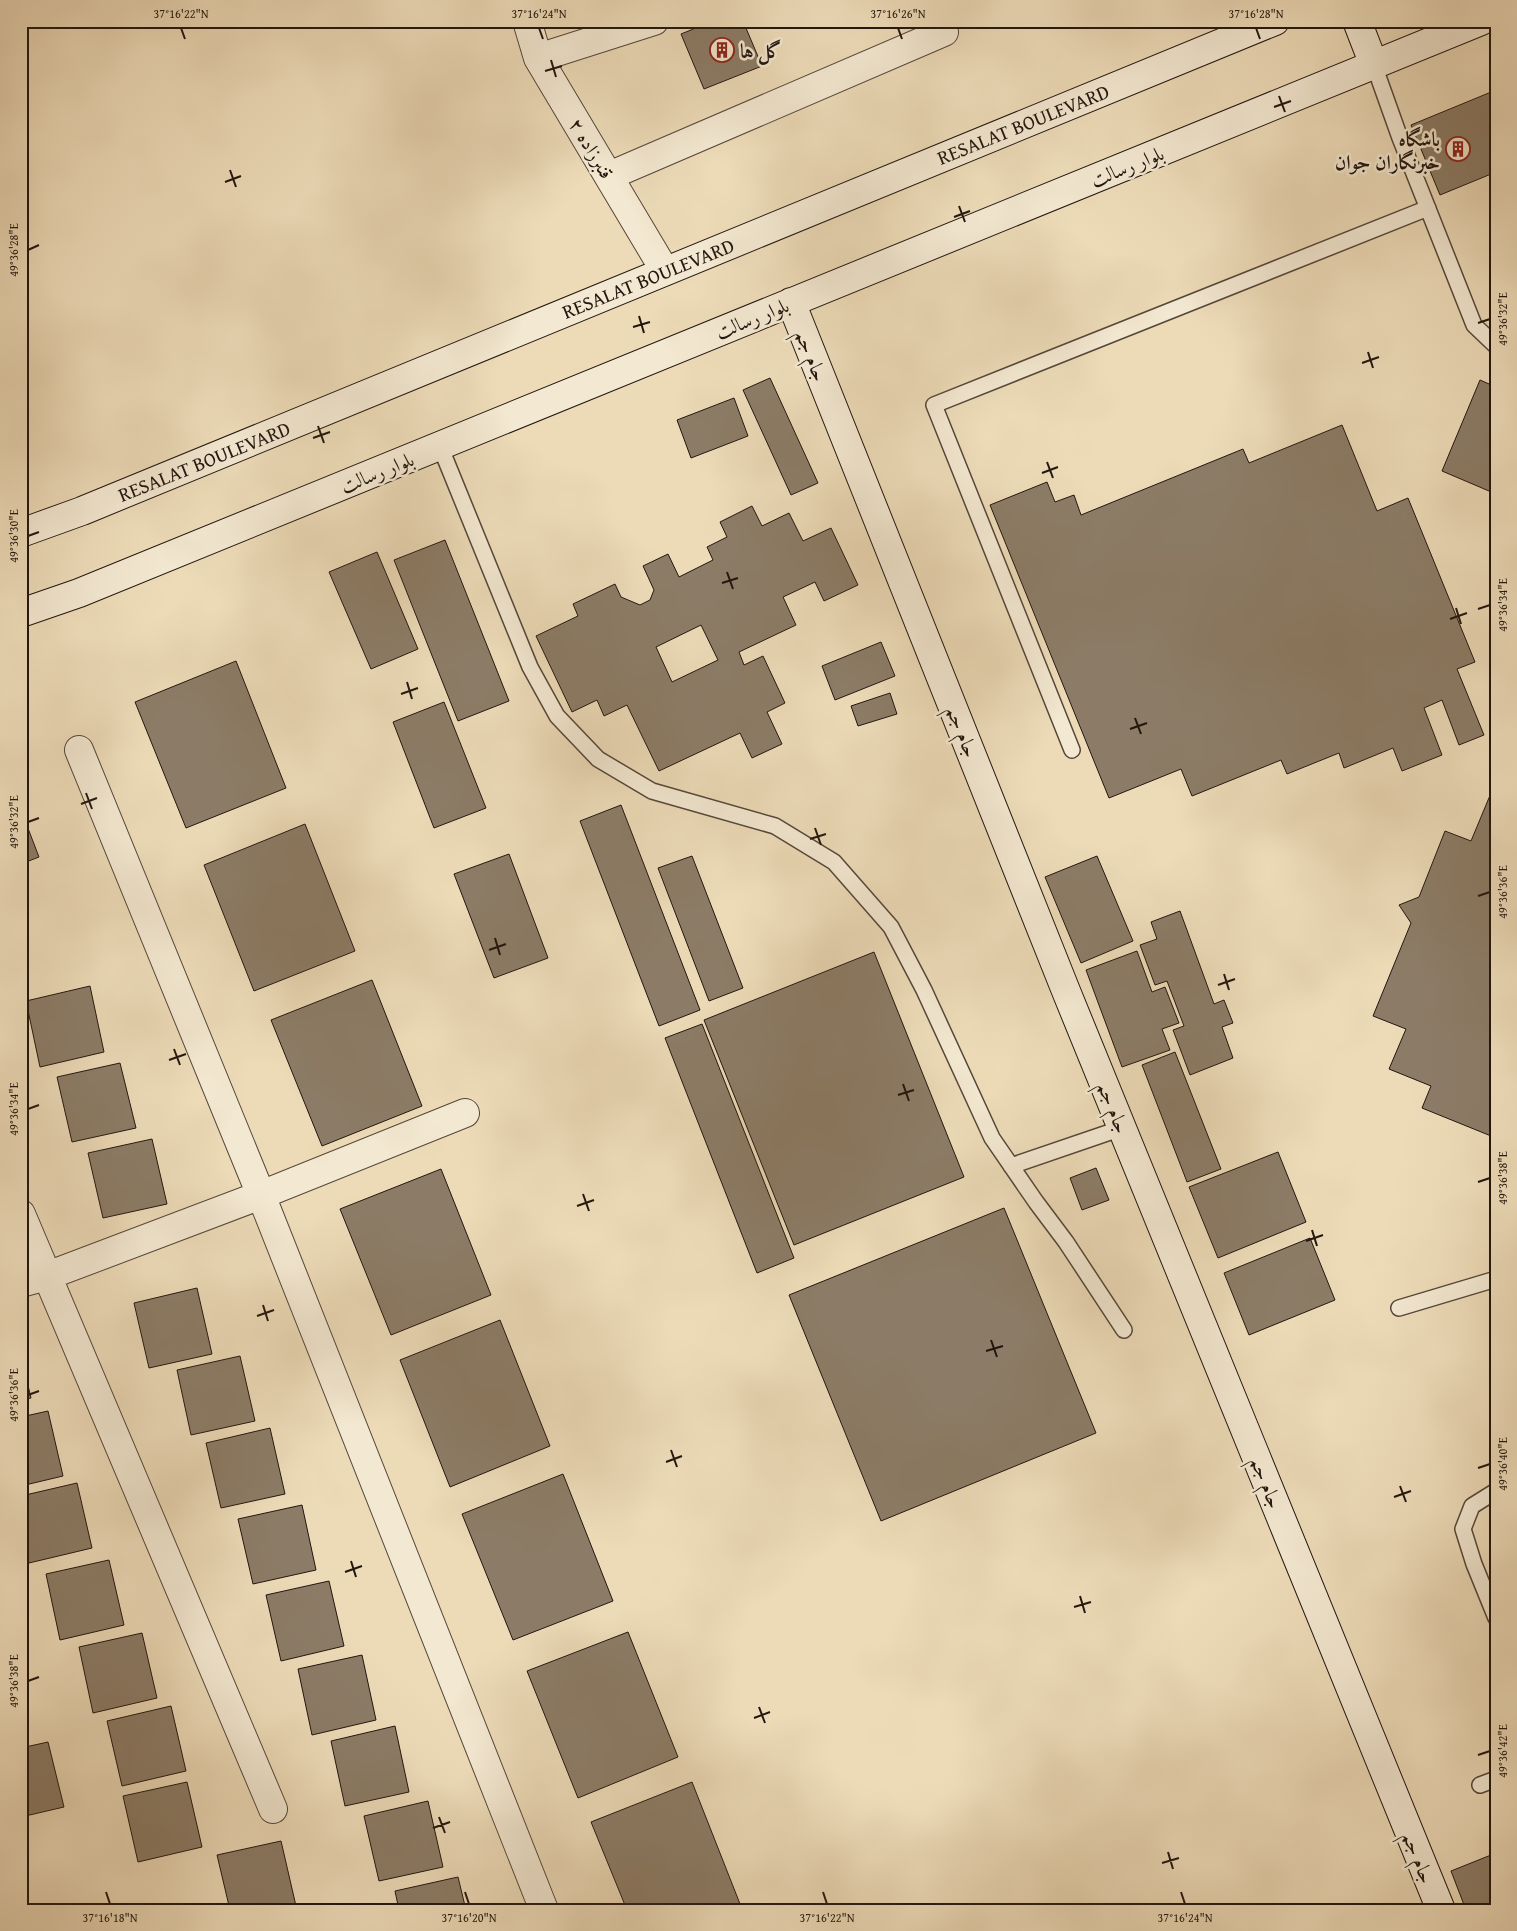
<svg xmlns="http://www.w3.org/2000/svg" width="1517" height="1931" viewBox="0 0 1517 1931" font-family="'Gentium Book Plus',Amiri,serif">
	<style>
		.building { fill: #8c7c67; stroke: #22160f; fill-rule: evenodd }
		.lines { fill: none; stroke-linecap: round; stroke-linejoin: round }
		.lane-casing { stroke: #554739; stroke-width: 18 }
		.street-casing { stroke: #554739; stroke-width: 30 }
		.secondary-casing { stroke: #22160f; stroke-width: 30 }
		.lane { stroke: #f3e8d1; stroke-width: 15 }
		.street { stroke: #f3e8d1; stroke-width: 28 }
		.secondary { stroke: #f3e8d1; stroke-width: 28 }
		.ticks { fill: none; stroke: #22160f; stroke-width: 2 }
		.labels { text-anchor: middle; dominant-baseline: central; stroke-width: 5; stroke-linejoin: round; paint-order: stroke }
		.poi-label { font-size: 20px; font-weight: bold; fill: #22160f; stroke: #f3e8d1; text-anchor: start }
		.street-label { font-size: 20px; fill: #22160f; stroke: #f3e8d1 }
		.neatline { fill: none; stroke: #22160f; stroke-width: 2 }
		.ticks-label { font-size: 12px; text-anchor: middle; fill: #22160f }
	</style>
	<rect width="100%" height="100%" fill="#eddbb8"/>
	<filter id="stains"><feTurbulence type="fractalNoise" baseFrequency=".004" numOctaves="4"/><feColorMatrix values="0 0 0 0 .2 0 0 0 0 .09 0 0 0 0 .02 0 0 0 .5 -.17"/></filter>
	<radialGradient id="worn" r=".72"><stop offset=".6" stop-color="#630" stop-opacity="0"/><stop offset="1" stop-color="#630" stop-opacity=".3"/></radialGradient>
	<!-- building -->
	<path class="building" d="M 713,21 L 743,21 L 762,66 L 704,89 L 681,34 Z
		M 1496,90 L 1496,172 L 1440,195 L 1411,125 Z
		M 770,378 L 818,483 L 791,495 L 743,390 Z
		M 1480,380 L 1496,387 L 1496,494 L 1442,471 Z
		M 734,398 L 748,436 L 691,458 L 677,420 Z
		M 1342,425 L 1377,511 L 1408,498 L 1475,662 L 1457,669 L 1484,735 L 1459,745 L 1442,700 L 1424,708 L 1442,755 L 1402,771 L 1393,748 L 1344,768 L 1339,753 L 1287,774 L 1281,760 L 1192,796 L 1181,769 L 1109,798 L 990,505 L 1047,482 L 1055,502 L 1074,495 L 1081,515 L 1243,449 L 1249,463 Z
		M 752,506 L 762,526 L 789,513 L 803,541 L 831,528 L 858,585 L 824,601 L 815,582 L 783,597 L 796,625 L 739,652 L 744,665 L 763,656 L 785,703 L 767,712 L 782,744 L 752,758 L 740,733 L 659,771 L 627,705 L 604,716 L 597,700 L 572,712 L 536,636 L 578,616 L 573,604 L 615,584 L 621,597 L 640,605 L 650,600 L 654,590 L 643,566 L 668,554 L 679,577 L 713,560 L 707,547 L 727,537 L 720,522 ZM 701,625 L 718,660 L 672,682 L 656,647 Z
		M 445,540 L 509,701 L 458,721 L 394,560 Z
		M 377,552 L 418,649 L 371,669 L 329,572 Z
		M 881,642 L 895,676 L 835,700 L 822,666 Z
		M 236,661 L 286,788 L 186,828 L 135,702 Z
		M 890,693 L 897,714 L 858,726 L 851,706 Z
		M 444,702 L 486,808 L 434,828 L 393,722 Z
		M 1496,781 L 1496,1138 L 1422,1108 L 1431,1086 L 1389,1069 L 1406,1029 L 1373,1016 L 1411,923 L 1399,905 L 1419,897 L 1445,831 L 1471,841 Z
		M 621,805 L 700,1010 L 659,1026 L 580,821 Z
		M 21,810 L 39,857 L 21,864 Z
		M 305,824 L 355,951 L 254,991 L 204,865 Z
		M 509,854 L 548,958 L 494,978 L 454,874 Z
		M 692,856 L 743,988 L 709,1001 L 658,868 Z
		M 1097,856 L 1133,941 L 1081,963 L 1045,877 Z
		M 1180,911 L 1214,1004 L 1224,1000 L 1233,1023 L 1222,1027 L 1233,1058 L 1190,1075 L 1173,1030 L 1184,1026 L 1167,981 L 1155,985 L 1140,945 L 1157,939 L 1151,922 Z
		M 1137,951 L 1152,992 L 1165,987 L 1179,1023 L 1162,1029 L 1170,1050 L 1122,1067 L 1086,970 Z
		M 874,952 L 964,1177 L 794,1245 L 704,1020 Z
		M 372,980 L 422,1106 L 322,1146 L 271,1020 Z
		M 90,986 L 104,1052 L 40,1067 L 26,1001 Z
		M 702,1024 L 794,1258 L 757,1273 L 665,1038 Z
		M 1175,1052 L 1221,1169 L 1187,1182 L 1142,1065 Z
		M 120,1063 L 136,1128 L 72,1142 L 57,1077 Z
		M 152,1139 L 167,1204 L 103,1218 L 88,1153 Z
		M 1278,1152 L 1306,1222 L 1218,1258 L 1189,1187 Z
		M 1096,1168 L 1109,1200 L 1082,1210 L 1070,1178 Z
		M 441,1169 L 491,1295 L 391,1335 L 340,1209 Z
		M 1004,1208 L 1096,1433 L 881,1521 L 789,1295 Z
		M 1310,1238 L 1335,1300 L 1249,1335 L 1224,1273 Z
		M 197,1288 L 212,1354 L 149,1368 L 134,1303 Z
		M 500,1320 L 550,1446 L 450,1487 L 400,1360 Z
		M 21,1356 L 31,1398 L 21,1400 Z
		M 240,1356 L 255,1421 L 191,1435 L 177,1370 Z
		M 48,1411 L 63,1476 L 21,1486 L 21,1417 Z
		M 270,1428 L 285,1494 L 221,1508 L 206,1443 Z
		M 563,1474 L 613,1601 L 513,1640 L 462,1514 Z
		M 77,1483 L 92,1548 L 29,1563 L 21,1531 L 21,1496 Z
		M 302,1505 L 316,1570 L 253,1584 L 238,1519 Z
		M 109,1560 L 124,1625 L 60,1640 L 46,1574 Z
		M 329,1581 L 344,1646 L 281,1661 L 266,1595 Z
		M 628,1632 L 678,1757 L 578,1798 L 527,1671 Z
		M 142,1633 L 157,1698 L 93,1713 L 79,1647 Z
		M 362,1655 L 376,1720 L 312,1735 L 298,1669 Z
		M 171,1706 L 186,1771 L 122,1786 L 107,1721 Z
		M 395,1726 L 409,1792 L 345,1806 L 331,1741 Z
		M 48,1742 L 64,1807 L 21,1817 L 21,1748 Z
		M 187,1782 L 202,1847 L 138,1862 L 123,1796 Z
		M 692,1782 L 742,1909 L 627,1910 L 591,1822 Z
		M 428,1801 L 443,1867 L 379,1881 L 364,1816 Z
		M 281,1841 L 296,1906 L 280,1910 L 230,1910 L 217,1855 Z
		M 1496,1853 L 1496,1910 L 1466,1910 L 1451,1871 Z
		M 458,1877 L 466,1910 L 399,1910 L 395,1891 Z"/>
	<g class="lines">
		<defs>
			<path id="lane" d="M 1374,65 L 1400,138 L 1474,325 L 1496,346
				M 440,446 L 530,667 L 557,716 L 598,759 L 652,791 L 775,826 L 834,862 L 891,927 L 924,990 L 992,1138 L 1036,1202 L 1066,1242 L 1124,1330
				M 1072,750 L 934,405 L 1428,208
				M 1011,1166 L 1122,1128
				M 1399,1308 L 1496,1279
				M 1496,1491 L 1472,1506 L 1463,1529 L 1474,1564 L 1496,1618
				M 1480,1785 L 1496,1779"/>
			<path id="street" d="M 527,21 L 538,58 L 665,271
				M 538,58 L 654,21
				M 609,176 L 944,32
				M 79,750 L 261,1195 L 544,1910
				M 21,1214 L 273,1809
				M 21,1283 L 47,1276 L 261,1195 L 465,1113"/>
			<path id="secondary" d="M 1357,21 L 1374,65
				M 791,302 L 1066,991 L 1441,1910
				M 21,533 L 82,511 L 1275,21
				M 21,613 L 79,593 L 1481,21"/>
		</defs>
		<!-- lane casing -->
		<use href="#lane" class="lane-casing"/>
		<!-- street casing -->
		<use href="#street" class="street-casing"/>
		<!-- secondary casing -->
		<use href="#secondary" class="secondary-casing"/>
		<!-- lane -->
		<use href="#lane" class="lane"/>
		<!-- street -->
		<use href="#street" class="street"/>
		<!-- secondary -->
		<use href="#secondary" class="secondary"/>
	</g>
	<!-- ticks -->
	<path class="ticks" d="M 181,28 L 185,39M 539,28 L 543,39M 898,28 L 902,39M 1256,28 L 1260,39M 551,60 L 556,77M 545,71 L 562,66M 1279,96 L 1285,112M 1274,107 L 1291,101M 230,170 L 236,187M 225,182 L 241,176M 959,206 L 965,222M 954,217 L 970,211M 28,250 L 39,245M 639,316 L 644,333M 1478,323 L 1490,319M 633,327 L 650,322M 1368,352 L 1373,368M 1362,363 L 1379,357M 318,426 L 324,443M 313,438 L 330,432M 1047,462 L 1053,478M 1042,473 L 1058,467M 28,536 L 39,532M 727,572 L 733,589M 722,583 L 738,578M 1456,608 L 1461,624M 1478,609 L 1490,605M 1450,619 L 1467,613M 407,682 L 412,699M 401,694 L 418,688M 1135,718 L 1141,734M 1130,729 L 1147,723M 86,793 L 92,809M 81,804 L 97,798M 28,822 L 39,818M 815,828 L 821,845M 810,839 L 826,834M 1478,896 L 1490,892M 495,938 L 500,955M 489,950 L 506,944M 1224,974 L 1229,990M 1218,985 L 1235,979M 174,1049 L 180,1065M 169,1060 L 186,1054M 903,1084 L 909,1101M 898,1095 L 914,1090M 28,1109 L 39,1105M 1478,1182 L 1490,1178M 583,1194 L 589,1211M 577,1206 L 594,1200M 1312,1230 L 1317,1246M 1306,1241 L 1323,1235M 263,1305 L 268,1321M 257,1316 L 274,1310M 991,1340 L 997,1357M 986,1351 L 1003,1346M 28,1395 L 39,1391M 671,1450 L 677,1467M 666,1462 L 682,1456M 1478,1468 L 1490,1464M 1400,1486 L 1406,1502M 1394,1497 L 1411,1491M 351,1561 L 356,1577M 345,1572 L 362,1566M 1080,1596 L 1085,1613M 1074,1607 L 1091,1602M 28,1681 L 39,1677M 759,1707 L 765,1723M 754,1718 L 770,1712M 1478,1755 L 1490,1751M 439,1817 L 445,1833M 433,1828 L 450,1822M 1168,1852 L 1173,1869M 1162,1863 L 1179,1858M 106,1892 L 110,1904M 465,1892 L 469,1904M 823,1892 L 827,1904M 1181,1892 L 1185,1904"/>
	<!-- icons -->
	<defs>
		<symbol id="building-ring" viewBox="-11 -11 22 22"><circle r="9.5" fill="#f3e8d1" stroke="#8f2418" stroke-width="1.5"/><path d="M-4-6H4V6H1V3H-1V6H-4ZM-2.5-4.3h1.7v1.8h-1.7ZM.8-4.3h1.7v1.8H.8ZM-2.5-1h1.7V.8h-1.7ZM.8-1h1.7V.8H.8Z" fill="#8f2418"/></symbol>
	</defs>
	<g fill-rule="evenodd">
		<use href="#building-ring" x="708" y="36" width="28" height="28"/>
		<use href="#building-ring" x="1444" y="135" width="28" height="28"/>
	</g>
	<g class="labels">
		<!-- poi labels -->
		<g class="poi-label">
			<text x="740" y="50">گل ها</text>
			<text x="1440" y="138" text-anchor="end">باشگاه<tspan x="1440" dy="23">خبرنگاران جوان</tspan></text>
		</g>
		<!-- street labels -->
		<g class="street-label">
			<text transform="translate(1023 124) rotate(-22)">RESALAT BOULEVARD</text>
			<text transform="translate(592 148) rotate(59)">قنبرزاده ۲</text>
			<text transform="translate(1127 166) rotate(-22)">بلوار رسالت</text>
			<text transform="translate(648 278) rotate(-22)">RESALAT BOULEVARD</text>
			<text transform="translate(752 318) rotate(-22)">بلوار رسالت</text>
			<text transform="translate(812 355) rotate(68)">جام جم</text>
			<text transform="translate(204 461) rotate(-22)">RESALAT BOULEVARD</text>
			<text transform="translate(377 472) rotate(-22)">بلوار رسالت</text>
			<text transform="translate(963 731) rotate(68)">جام جم</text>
			<text transform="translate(1114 1107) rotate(68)">جام جم</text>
			<text transform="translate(1267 1482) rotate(68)">جام جم</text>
			<text transform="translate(1419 1857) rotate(68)">جام جم</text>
		</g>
	</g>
	<!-- margin -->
	<rect width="1517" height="1931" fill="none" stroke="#eddbb8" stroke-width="55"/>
	<rect x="28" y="28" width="1462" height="1876" class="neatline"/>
	<g class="ticks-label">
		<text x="181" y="18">37°16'22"N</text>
		<text x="539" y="18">37°16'24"N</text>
		<text x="898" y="18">37°16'26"N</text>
		<text x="1256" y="18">37°16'28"N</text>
		<text transform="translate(14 250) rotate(-90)" y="4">49°36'28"E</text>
		<text transform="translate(1503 319) rotate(-90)" y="4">49°36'32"E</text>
		<text transform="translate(14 536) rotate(-90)" y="4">49°36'30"E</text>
		<text transform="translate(1503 605) rotate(-90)" y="4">49°36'34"E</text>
		<text transform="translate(14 822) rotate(-90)" y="4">49°36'32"E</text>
		<text transform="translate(1503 892) rotate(-90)" y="4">49°36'36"E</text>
		<text transform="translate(14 1109) rotate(-90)" y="4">49°36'34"E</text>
		<text transform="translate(1503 1178) rotate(-90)" y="4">49°36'38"E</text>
		<text transform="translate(14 1395) rotate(-90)" y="4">49°36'36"E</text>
		<text transform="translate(1503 1464) rotate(-90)" y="4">49°36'40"E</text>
		<text transform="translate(14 1681) rotate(-90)" y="4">49°36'38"E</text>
		<text transform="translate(1503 1751) rotate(-90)" y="4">49°36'42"E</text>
		<text x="110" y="1922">37°16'18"N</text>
		<text x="469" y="1922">37°16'20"N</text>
		<text x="827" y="1922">37°16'22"N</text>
		<text x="1185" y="1922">37°16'24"N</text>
	</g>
	<rect width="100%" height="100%" filter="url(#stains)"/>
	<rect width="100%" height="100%" fill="url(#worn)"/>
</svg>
